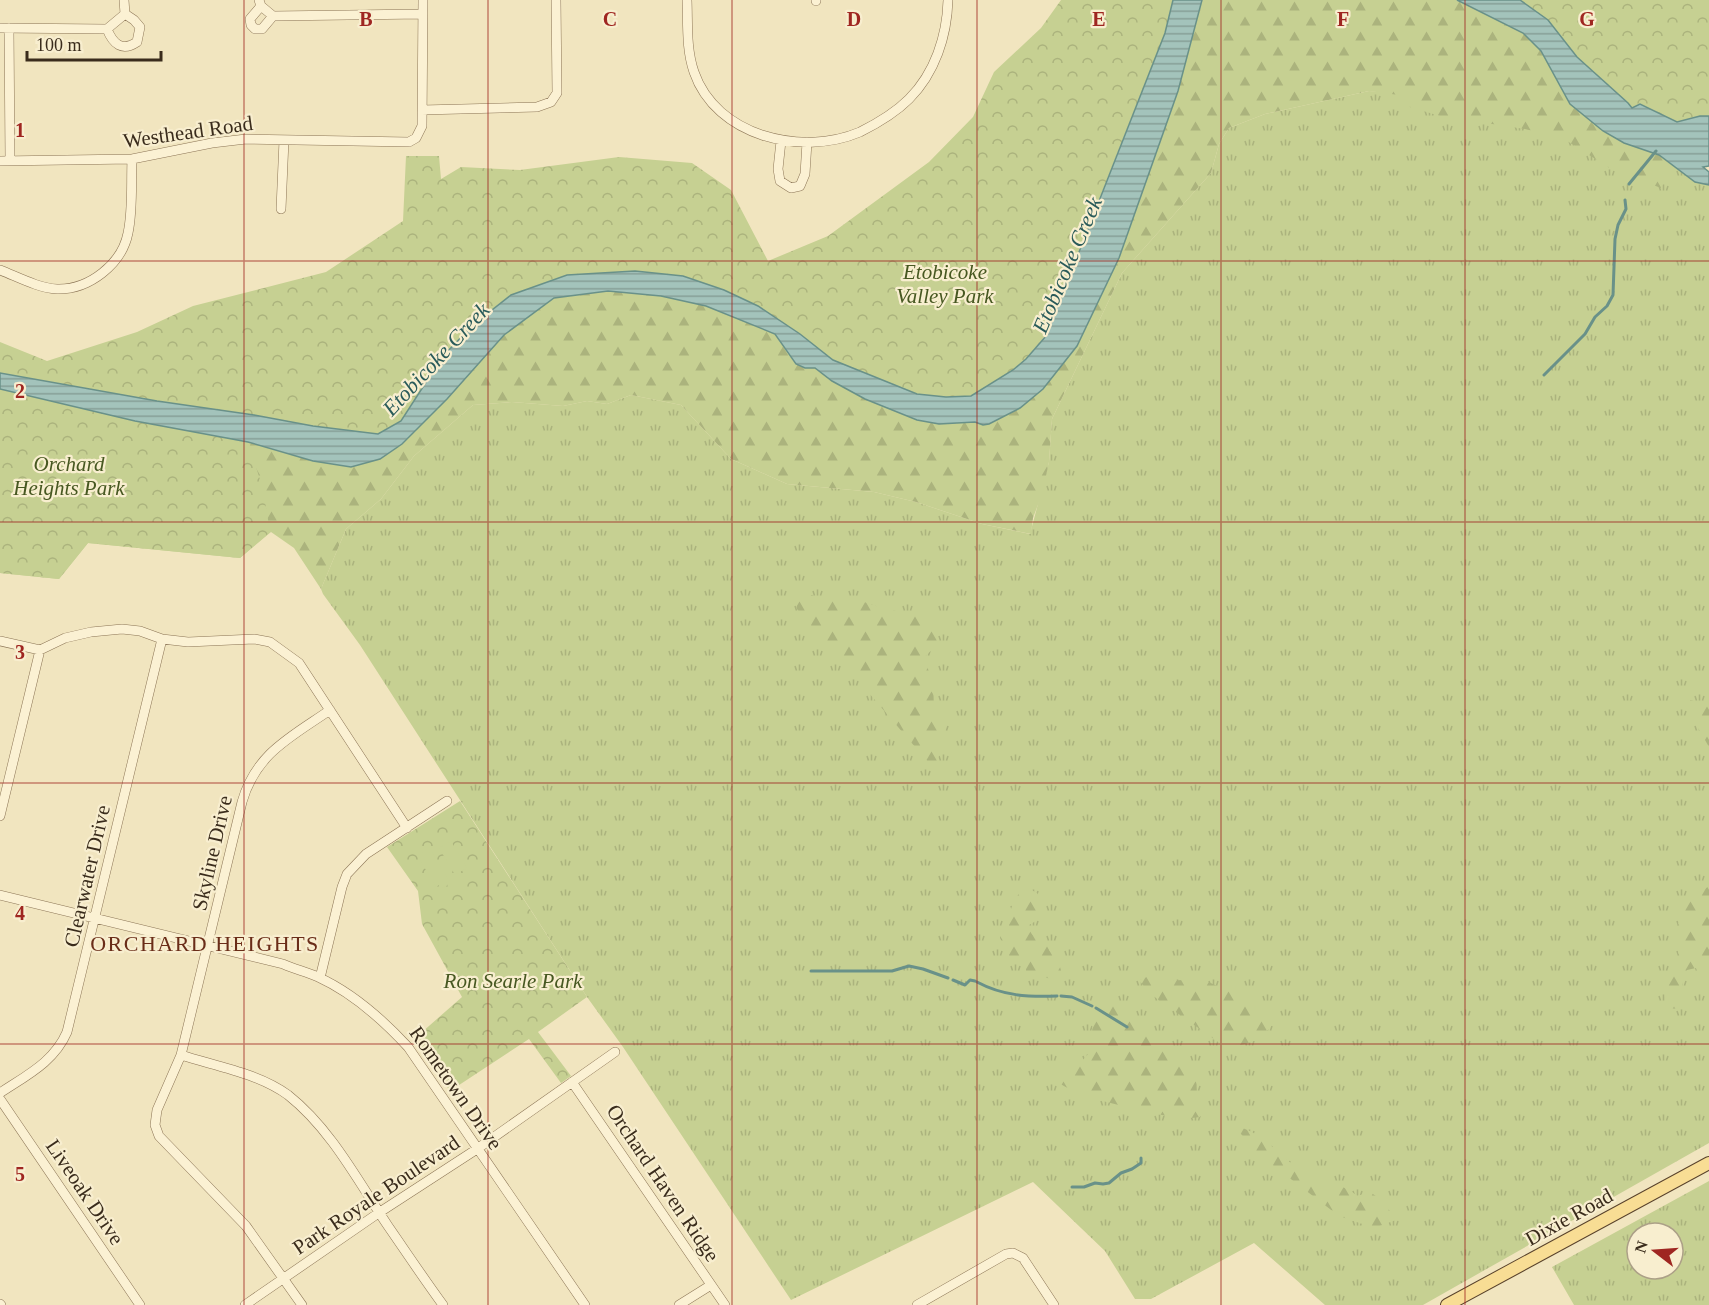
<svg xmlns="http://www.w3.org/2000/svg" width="1709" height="1305" viewBox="0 0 1709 1305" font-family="'Times New Roman',serif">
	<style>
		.grass { fill: url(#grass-tufts); fill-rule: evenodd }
		.forest { fill: url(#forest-firs) }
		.park { fill: url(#park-crowns) }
		.garden { fill: #c6d092 }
		.water { fill: url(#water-rules); stroke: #699189; stroke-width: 1.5 }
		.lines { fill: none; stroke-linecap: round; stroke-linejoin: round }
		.stream { stroke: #699189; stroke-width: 3 }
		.minor-casing { stroke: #8c7556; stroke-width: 10 }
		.major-casing { stroke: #59422b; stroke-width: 14 }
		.minor { stroke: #fbf1d3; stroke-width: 9 }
		.major { stroke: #f8dd94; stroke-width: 12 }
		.grid { fill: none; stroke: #9f2621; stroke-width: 1.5; stroke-opacity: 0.55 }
		.labels { text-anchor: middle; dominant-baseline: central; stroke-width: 4.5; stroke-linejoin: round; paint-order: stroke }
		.street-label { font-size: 21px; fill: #3a2c1c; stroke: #f8eecf }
		.park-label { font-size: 21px; font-style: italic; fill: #475821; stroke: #f8eecf }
		.water-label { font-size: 22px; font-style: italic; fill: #2a5b5a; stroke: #f8eecf }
		.neighbourhood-label { font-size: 22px; letter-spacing: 1.5px; fill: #6a2d18; stroke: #f8eecf }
		.grid-label { font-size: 20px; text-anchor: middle; font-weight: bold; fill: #9f2621; stroke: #f8eecf; stroke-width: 4.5; stroke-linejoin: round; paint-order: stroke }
	</style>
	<defs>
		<pattern id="grass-tufts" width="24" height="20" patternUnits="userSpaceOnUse" patternTransform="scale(1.5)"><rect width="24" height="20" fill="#c6d092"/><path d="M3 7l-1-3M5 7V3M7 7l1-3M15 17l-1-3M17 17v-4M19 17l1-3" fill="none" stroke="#abb37d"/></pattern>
		<pattern id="forest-firs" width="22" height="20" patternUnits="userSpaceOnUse" patternTransform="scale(1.5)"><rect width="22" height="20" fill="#c6d092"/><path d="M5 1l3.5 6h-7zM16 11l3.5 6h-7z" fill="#abb37d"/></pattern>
		<pattern id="park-crowns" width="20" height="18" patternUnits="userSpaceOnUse" patternTransform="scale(1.5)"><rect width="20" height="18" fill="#c6d092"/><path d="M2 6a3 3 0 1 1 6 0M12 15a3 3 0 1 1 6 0" fill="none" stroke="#abb37d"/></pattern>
		<pattern id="water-rules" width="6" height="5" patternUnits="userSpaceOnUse" patternTransform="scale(1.5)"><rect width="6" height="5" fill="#a3c3bb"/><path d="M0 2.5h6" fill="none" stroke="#869f97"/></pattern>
	</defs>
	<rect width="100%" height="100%" fill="#f1e5bf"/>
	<!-- grass -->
	<path class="grass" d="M 1369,91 L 1570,104 L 1659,155 L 1695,182 L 1709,185 L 1709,1143 L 1423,1305 L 1325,1305 L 1254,1243 L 1151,1299 L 1135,1299 L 1105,1251 L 1033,1182 L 791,1300 L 623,1047 L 587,997 L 360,645 L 323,594 L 321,589 L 346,529 L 381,499 L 414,456 L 473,405 L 512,402 L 563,406 L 587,401 L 607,404 L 631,395 L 681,405 L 731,459 L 787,484 L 874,492 L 916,502 L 982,524 L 1030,534 L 1049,462 L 1052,419 L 1122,273 L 1211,173 L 1219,144 L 1229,128 L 1265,114 Z
		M 1709,1181 L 1709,1305 L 1574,1305 L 1552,1267 ZM 1637,1233 L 1673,1233 L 1673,1269 L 1637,1269 Z"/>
	<!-- forest -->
	<path class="forest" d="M 1202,0 L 1457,0 L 1523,33 L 1541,51 L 1570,104 L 1582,115 L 1623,143 L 1659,155 L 1672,163 L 1661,188 L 1611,169 L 1564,139 L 1525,129 L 1440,116 L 1403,105 L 1399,95 L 1369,91 L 1265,114 L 1229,128 L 1219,144 L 1211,173 L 1122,273 L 1052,419 L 1049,462 L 1042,494 L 1033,518 L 1031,534 L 982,524 L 916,502 L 874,492 L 787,484 L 731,459 L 681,405 L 631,395 L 607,404 L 587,401 L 563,406 L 512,402 L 473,405 L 414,456 L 381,499 L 346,529 L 321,589 L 294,548 L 271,532 L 240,558 L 88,543 L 59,579 L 0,573 L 60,404 L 248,442 L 313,461 L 351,467 L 402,444 L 447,399 L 504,335 L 554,298 L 608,291 L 661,296 L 706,306 L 775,334 L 796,364 L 805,368 L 815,368 L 832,381 L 917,420 L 939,424 L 975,422 L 983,425 L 1060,365 L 1077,346 L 1119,258 L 1178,91 Z
		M 812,595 C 816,597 822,601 826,601 C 836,601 840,595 854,599 C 881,606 893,616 923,610 C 934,618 942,629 936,643 C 934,649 927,654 924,658 L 933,683 L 934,708 L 946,725 L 942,748 L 934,769 L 797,609 L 794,597 Z
		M 1690,700 L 1709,705 L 1709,747 L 1697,726 Z
		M 1709,886 L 1709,971 L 1699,976 L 1696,968 L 1687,970 L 1682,985 L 1685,996 L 1681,1009 L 1666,1008 L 1664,988 L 1673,974 L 1679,956 L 1674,934 L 1680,919 L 1682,904 Z
		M 1028,888 L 1037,893 L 1045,906 L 1041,918 L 1029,925 C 1029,938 1041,938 1049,945 L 1049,950 L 1058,960 L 1062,974 L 1053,980 L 1033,973 L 1031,976 L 1026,975 L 1026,968 L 1011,959 L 1000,938 L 1001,933 L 1009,927 C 1008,913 1014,892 1028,888 Z
		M 1154,974 L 1164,981 L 1202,979 L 1243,998 L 1261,1003 L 1270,1013 L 1272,1025 C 1258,1043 1243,1048 1221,1044 L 1149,993 L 1139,980 Z
		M 1104,1001 L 1115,1005 L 1134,1019 L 1150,1027 L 1170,1044 L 1177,1056 L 1198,1074 C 1194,1089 1199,1102 1200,1117 C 1175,1121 1152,1112 1127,1107 C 1102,1101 1079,1096 1057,1082 L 1058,1073 L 1080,1063 L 1091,1051 L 1093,1017 Z
		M 1230,1125 C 1264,1129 1282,1162 1311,1177 C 1327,1185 1344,1183 1357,1196 L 1370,1192 L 1383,1201 L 1396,1220 L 1374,1228 L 1339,1216 L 1270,1163 L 1257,1154 L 1246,1150 L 1248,1142 L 1241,1134 Z"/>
	<!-- park -->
	<path class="park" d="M 1061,0 L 1173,0 L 1165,33 L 1045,336 L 1026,359 L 1013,370 L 971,396 L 946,397 L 917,394 L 833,360 L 800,334 L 758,306 L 724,290 L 683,276 L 511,295 L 473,325 L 443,356 L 401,421 L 378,434 L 313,426 L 254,415 L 157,401 L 0,373 L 0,342 L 47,361 L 137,332 L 193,306 L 326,272 L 403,221 L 406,156 L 439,156 L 441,179 L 461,167 L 520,170 L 619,157 L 692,163 L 731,190 L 768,261 L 828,236 L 929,162 L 973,117 L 994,72 L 1041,28 Z
		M 1520,0 L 1709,0 L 1709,116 L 1700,116 L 1677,122 L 1640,104 L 1632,108 L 1628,103 L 1577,57 L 1548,20 Z
		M 0,389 L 135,421 L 248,442 L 263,489 L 270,532 L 240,558 L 88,543 L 59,579 L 0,573 Z
		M 460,801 L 587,997 L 538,1032 L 571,1076 L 561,1083 L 529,1039 L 450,1091 L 413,1040 L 462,997 L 422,924 L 418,891 L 387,847 Z"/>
	<!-- garden -->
	<path class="garden" d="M 451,841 L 467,868 L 455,875 L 439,848 Z
		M 427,850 L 430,853 L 432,852 L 448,879 L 446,881 L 448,885 L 441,889 L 439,885 L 436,887 L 420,860 L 423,858 L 421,854 Z"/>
	<!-- water -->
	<path class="water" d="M 1173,0 L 1202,0 L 1178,91 L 1119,258 L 1077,346 L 1043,389 L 1020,408 L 989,424 L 983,425 L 975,422 L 939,424 L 917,420 L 865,399 L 832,381 L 815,368 L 805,368 L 796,364 L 775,334 L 706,306 L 661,296 L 608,291 L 554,298 L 504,335 L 447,399 L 402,444 L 380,459 L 351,467 L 313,461 L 248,442 L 135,421 L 0,389 L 0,373 L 157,401 L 254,415 L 313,426 L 378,434 L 401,421 L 443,356 L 473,325 L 511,295 L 567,275 L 635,271 L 683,276 L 724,290 L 758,306 L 800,334 L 833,360 L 917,394 L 946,397 L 971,396 L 1013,370 L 1026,359 L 1046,336 L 1165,33 Z
		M 1457,0 L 1520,0 L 1548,20 L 1577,57 L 1628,103 L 1632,108 L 1640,104 L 1677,122 L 1700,116 L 1709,116 L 1709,166 L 1703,167 L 1709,172 L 1709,185 L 1695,182 L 1659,155 L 1624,143 L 1603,131 L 1570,104 L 1541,51 L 1523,33 Z"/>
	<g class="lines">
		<!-- stream -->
		<path class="stream" d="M 1629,184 L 1656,151
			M 1544,375 L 1585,334 L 1595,317 L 1607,306 L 1613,295 L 1615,239 L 1618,225 L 1626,209 L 1625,200
			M 811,971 L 892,971 L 909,966 L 923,969 L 948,978
			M 953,980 L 965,985 L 970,980 L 975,981
			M 977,982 C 1003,996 1028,997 1057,996
			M 1061,996 L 1072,997 L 1092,1006
			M 1096,1008 L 1127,1027
			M 1072,1187 L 1084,1187 L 1095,1183 L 1103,1184 L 1109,1183 L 1121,1173 L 1132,1169 L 1141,1163 L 1141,1158"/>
		<defs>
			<path id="minor" d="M 259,0 L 261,6 L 273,16 L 423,14
				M 687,0 C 688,24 686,49 694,72 C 716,136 801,157 860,132 C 876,124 896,112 909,99 C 935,73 947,36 948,0
				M 816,0 L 816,1
				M 261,6 L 250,19 L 251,25 L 255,29 L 262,29 L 273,16
				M 0,28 L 107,29 L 125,14 L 124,0
				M 9,28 L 10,160
				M 107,29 C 113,44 122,52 137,42 L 140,27 L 134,20 L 125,14
				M 422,110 L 537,107 L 551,102 L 557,93 L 556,0
				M 781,141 L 778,169 L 780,181 L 791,188 L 800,186 L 805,174 L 807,142
				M 0,161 L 132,159 L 212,143 L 246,139 L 409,142 L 416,138 L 422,126 L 423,0
				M 281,209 L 284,140
				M 0,270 C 18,277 38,288 57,289 C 89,290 122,264 128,233 C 133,210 131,183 132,159
				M 0,641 L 40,650 L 65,638 L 91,632 L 122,629 L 140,631 L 162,639 L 188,642 L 254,639 L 270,642 L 299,663 L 407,828
				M 0,816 L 40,650
				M 0,895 L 283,964 C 294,969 307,972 318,977 C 351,992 384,1021 408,1047 L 585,1305
				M 320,978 L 342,887 L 347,874 L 366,854 L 447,801
				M 181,1055 C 215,1066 258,1073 288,1095 C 331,1129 358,1181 388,1226 C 406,1252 424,1279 443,1305
				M 572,1082 L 725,1305
				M 0,1093 C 27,1075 54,1062 67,1032 L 162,639
				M 0,1099 L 140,1305
				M 0,1304 L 1,1305
				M 245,1305 L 380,1212 L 477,1149 L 615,1052
				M 302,1305 L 246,1226 L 159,1136 L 155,1125 L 157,1110 L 181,1055 L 242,802 C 256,753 291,737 330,710
				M 679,1305 L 711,1285
				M 917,1305 L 1006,1254 L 1013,1253 L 1023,1258 L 1054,1305"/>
			<path id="major" d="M 1447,1305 L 1709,1163"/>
		</defs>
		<!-- minor casing -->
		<use href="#minor" class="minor-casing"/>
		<!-- major casing -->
		<use href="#major" class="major-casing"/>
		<!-- minor -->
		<use href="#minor" class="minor"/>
		<!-- major -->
		<use href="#major" class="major"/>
	</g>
	<!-- grid -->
	<path class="grid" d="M 244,0 L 244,1305M 488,0 L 488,1305M 732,0 L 732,1305M 977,0 L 977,1305M 1221,0 L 1221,1305M 1465,0 L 1465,1305M 0,261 L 1709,261M 0,522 L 1709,522M 0,783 L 1709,783M 0,1044 L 1709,1044"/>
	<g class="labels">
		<!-- street labels -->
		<g class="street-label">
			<text transform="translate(188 132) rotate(-8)">Westhead Road</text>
			<text transform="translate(212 853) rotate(-77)">Skyline Drive</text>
			<text transform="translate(87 876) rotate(-77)">Clearwater Drive</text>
			<text transform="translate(456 1088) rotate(55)">Rometown Drive</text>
			<text transform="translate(663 1183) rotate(56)">Orchard Haven Ridge</text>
			<text transform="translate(85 1192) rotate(56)">Liveoak Drive</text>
			<text transform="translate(376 1195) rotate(-34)">Park Royale Boulevard</text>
			<text transform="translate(1569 1217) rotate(-29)">Dixie Road</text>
		</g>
		<!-- park labels -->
		<g class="park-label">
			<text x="945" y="272">Etobicoke<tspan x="945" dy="24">Valley Park</tspan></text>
			<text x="69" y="464">Orchard<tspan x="69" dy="24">Heights Park</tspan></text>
			<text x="513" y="981">Ron Searle Park</text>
		</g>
		<!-- water labels -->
		<g class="water-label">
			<text transform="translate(1067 265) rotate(-67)">Etobicoke Creek</text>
			<text transform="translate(436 359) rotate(-47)">Etobicoke Creek</text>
		</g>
		<!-- neighbourhood labels -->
		<g class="neighbourhood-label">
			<text x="205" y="943">ORCHARD HEIGHTS</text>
		</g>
	</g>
	<g class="grid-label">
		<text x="366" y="26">B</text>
		<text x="610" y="26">C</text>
		<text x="854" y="26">D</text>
		<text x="1099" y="26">E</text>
		<text x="1343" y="26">F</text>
		<text x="1587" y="26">G</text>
		<text x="20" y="137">1</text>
		<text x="20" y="398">2</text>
		<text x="20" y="659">3</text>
		<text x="20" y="920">4</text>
		<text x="20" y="1181">5</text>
	</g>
	<!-- north arrow -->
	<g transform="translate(1655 1251) rotate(287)"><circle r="28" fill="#f8eecf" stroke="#aca087" stroke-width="1.5"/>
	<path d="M0-4.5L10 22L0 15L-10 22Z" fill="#9f2621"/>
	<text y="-9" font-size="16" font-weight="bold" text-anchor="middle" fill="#3a2c1c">N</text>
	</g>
	<!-- scale -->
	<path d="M27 51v9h134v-9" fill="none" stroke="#3a2c1c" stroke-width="3"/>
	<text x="36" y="51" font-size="18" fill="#3a2c1c" stroke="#f8eecf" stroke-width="4.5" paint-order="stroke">100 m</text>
</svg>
